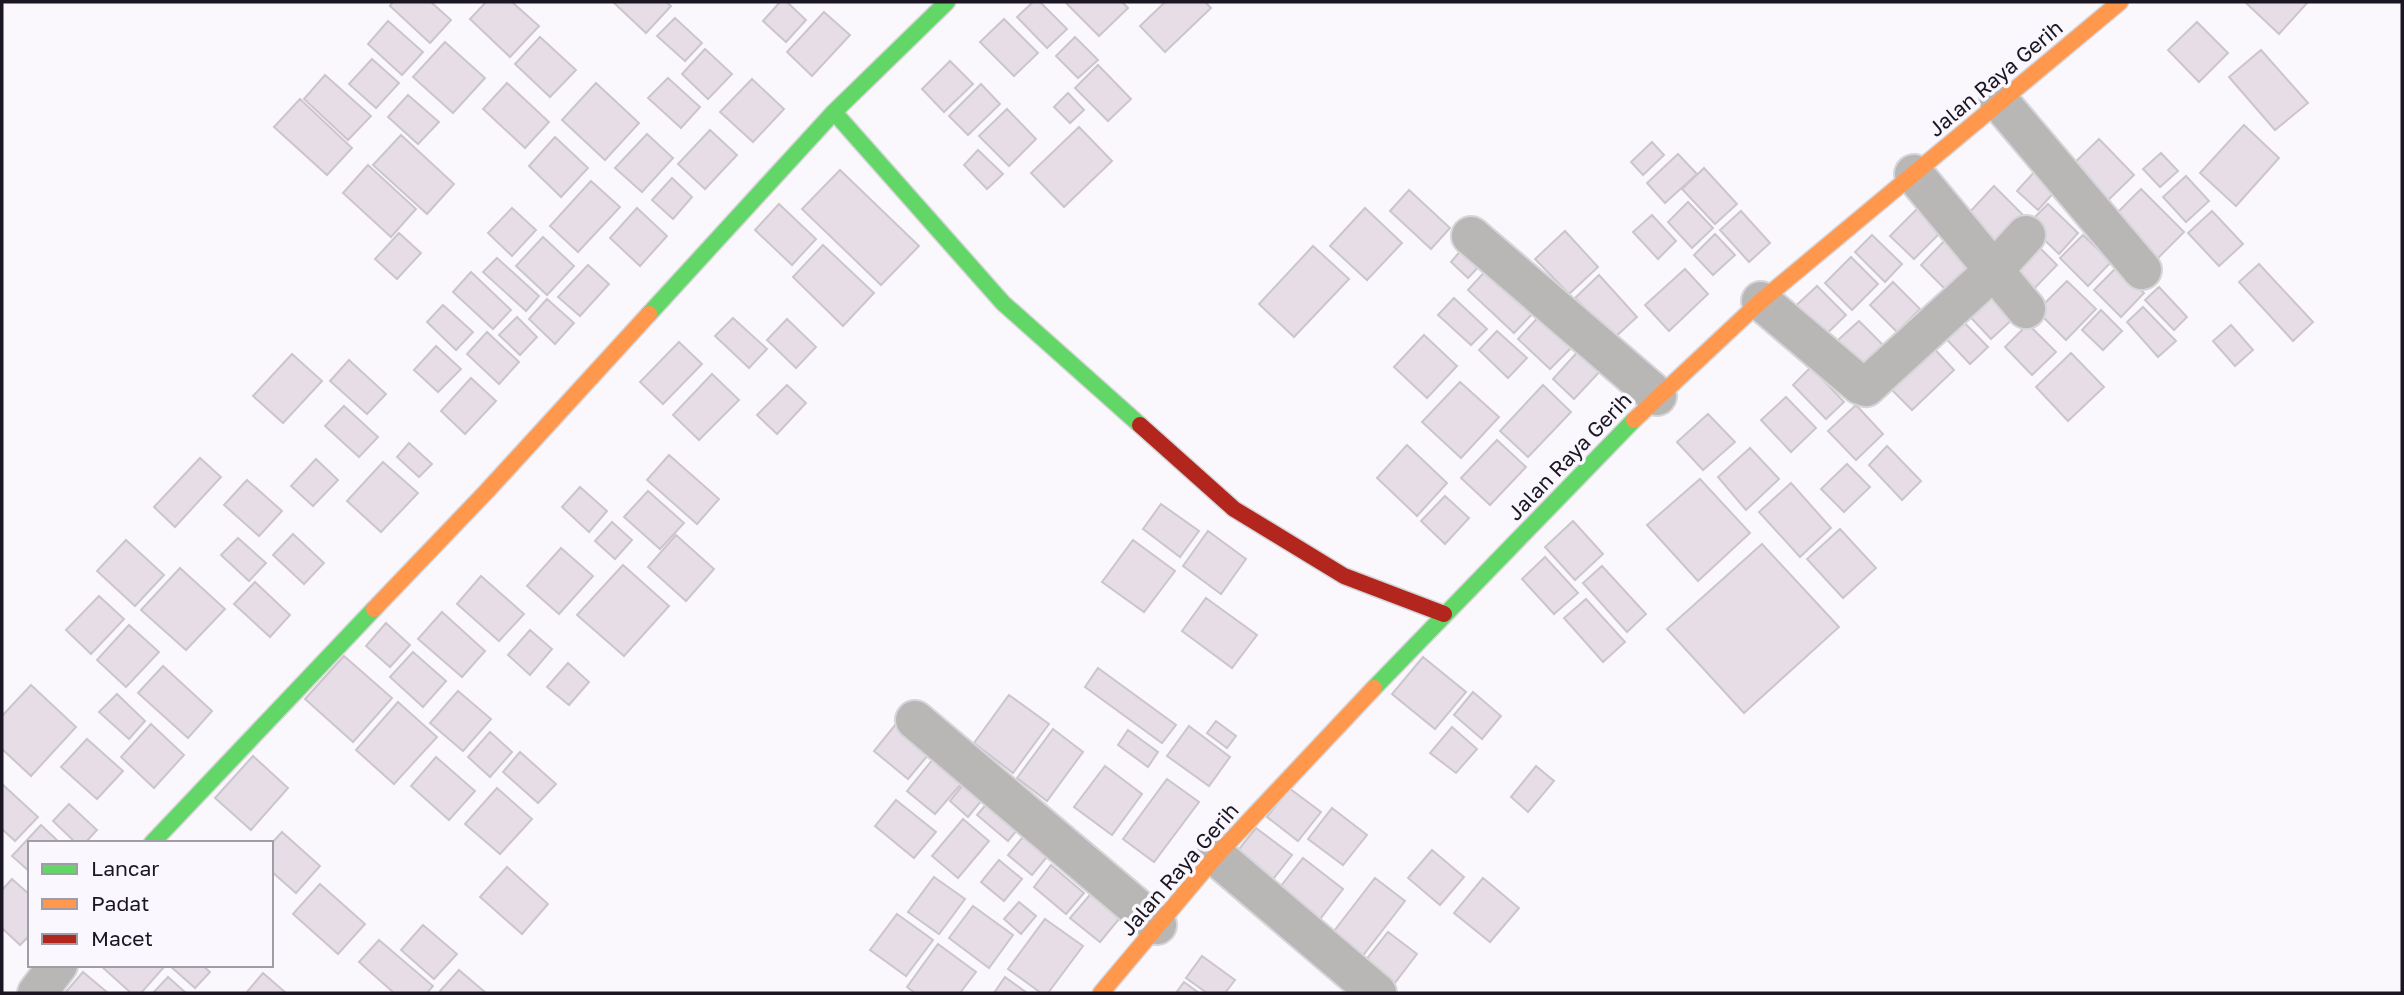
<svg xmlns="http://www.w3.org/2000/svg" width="2404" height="995" viewBox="0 0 2404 995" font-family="'Golos Text',sans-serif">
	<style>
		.building { fill: #e6dde6; stroke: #ccc5cc; stroke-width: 2 }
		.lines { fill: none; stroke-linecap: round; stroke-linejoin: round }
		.street-casing { stroke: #d6d5d9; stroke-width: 42 }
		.fast-casing { stroke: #d6d5d9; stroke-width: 19 }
		.slow-casing { stroke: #d6d5d9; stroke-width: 19 }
		.jam-casing { stroke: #d6d5d9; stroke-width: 19 }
		.street { stroke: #b9b7b5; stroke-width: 38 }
		.fast { stroke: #63d668; stroke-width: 16 }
		.slow { stroke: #ff974d; stroke-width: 16 }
		.jam { stroke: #b3261e; stroke-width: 16 }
		.labels { text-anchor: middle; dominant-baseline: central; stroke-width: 7; stroke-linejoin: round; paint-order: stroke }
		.street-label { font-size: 21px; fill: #1c1622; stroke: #faf7fe }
	</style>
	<rect width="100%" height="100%" fill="#faf8fd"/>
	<!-- building -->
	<path class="building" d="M 393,2 L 431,2 L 451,20 L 430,43 L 390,6 Z
		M 486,2 L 512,2 L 539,26 L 510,57 L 470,19 Z
		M 613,2 L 666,2 L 671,6 L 646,33 Z
		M 780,2 L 787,2 L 806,20 L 786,42 L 763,21 Z
		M 1033,2 L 1040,2 L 1067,29 L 1047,48 L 1017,17 Z
		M 1065,2 L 1122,2 L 1128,8 L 1099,36 Z
		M 1165,2 L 1205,2 L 1211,8 L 1165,52 L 1140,26 Z
		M 2245,2 L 2308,2 L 2279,34 Z
		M 824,12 L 850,35 L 812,76 L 787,52 Z
		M 675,18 L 702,43 L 685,61 L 657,36 Z
		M 1004,19 L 1038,53 L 1014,76 L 980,42 Z
		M 388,21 L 423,52 L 402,75 L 368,44 Z
		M 2197,22 L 2228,53 L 2199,82 L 2168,50 Z
		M 540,37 L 576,70 L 550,97 L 515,64 Z
		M 1075,37 L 1098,60 L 1078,78 L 1056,56 Z
		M 445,42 L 485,78 L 453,113 L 413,77 Z
		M 705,49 L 732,74 L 708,99 L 682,74 Z
		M 2261,50 L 2308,103 L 2275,130 L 2229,77 Z
		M 372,59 L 399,83 L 376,108 L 349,84 Z
		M 950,61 L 973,84 L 944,112 L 922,89 Z
		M 1098,65 L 1131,99 L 1108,121 L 1075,88 Z
		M 325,75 L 371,116 L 348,140 L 304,99 Z
		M 668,78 L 700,107 L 681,128 L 648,98 Z
		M 752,79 L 784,109 L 753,142 L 720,112 Z
		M 507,83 L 549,122 L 525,148 L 483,109 Z
		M 596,83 L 639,123 L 605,160 L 562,120 Z
		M 981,84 L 1000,104 L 968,135 L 949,116 Z
		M 1068,93 L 1084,110 L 1070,123 L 1054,107 Z
		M 408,95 L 439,122 L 418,144 L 388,117 Z
		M 300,99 L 352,148 L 327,175 L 274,127 Z
		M 1007,109 L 1036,139 L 1009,166 L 979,136 Z
		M 2244,125 L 2279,158 L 2236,206 L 2200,173 Z
		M 1079,127 L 1112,161 L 1064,207 L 1031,173 Z
		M 710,130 L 737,155 L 705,189 L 678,164 Z
		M 647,134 L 673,158 L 642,192 L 615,168 Z
		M 401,135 L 454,184 L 427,214 L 373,165 Z
		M 555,137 L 588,168 L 561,197 L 529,166 Z
		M 2099,139 L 2134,175 L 2098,210 L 2063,174 Z
		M 1652,142 L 1664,155 L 1643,175 L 1631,162 Z
		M 978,150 L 1003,174 L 987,189 L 964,165 Z
		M 2161,153 L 2178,171 L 2160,187 L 2143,169 Z
		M 1678,154 L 1697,174 L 1665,203 L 1647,183 Z
		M 368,165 L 416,209 L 391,237 L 343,193 Z
		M 1704,168 L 1737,204 L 1715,224 L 1682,189 Z
		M 840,170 L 919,246 L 881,285 L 802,209 Z
		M 2036,170 L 2057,189 L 2038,210 L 2017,191 Z
		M 2186,176 L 2209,201 L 2186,222 L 2163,197 Z
		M 672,178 L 692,197 L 673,219 L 652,200 Z
		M 591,181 L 620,207 L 578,252 L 550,226 Z
		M 1994,186 L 2024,216 L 1996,244 L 1967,215 Z
		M 2141,189 L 2184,232 L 2153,263 L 2110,220 Z
		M 1409,190 L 1450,228 L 1431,249 L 1390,211 Z
		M 1688,202 L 1713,228 L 1692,248 L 1668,222 Z
		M 779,204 L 816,239 L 792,265 L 755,230 Z
		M 2048,204 L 2078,233 L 2059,254 L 2028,224 Z
		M 1919,207 L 1943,230 L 1914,259 L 1890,236 Z
		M 512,208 L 536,230 L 512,256 L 488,233 Z
		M 637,208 L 667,236 L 640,266 L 610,238 Z
		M 1365,208 L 1402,243 L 1367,280 L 1330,246 Z
		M 1741,211 L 1770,243 L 1749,262 L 1720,230 Z
		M 2212,211 L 2243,244 L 2219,266 L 2188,233 Z
		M 1652,215 L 1676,241 L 1658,259 L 1633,232 Z
		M 1565,231 L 1598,267 L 1569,294 L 1535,259 Z
		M 399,233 L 421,253 L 397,279 L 375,259 Z
		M 1952,233 L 1984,264 L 1952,296 L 1921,265 Z
		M 1715,234 L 1735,255 L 1713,275 L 1694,255 Z
		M 1872,235 L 1902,264 L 1885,282 L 1855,252 Z
		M 2083,235 L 2111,262 L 2088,286 L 2060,258 Z
		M 543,237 L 574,266 L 547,295 L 516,266 Z
		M 2030,238 L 2057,265 L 2028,295 L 2000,268 Z
		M 1467,243 L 1485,260 L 1468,278 L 1451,262 Z
		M 823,245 L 874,293 L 843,326 L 793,277 Z
		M 1313,246 L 1349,279 L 1294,337 L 1259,304 Z
		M 1851,257 L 1878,284 L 1852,310 L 1825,283 Z
		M 497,258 L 539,296 L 526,311 L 483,272 Z
		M 2259,264 L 2313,322 L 2293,341 L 2239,282 Z
		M 588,265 L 609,284 L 580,316 L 558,297 Z
		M 1490,266 L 1537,309 L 1514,333 L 1468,290 Z
		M 2117,267 L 2144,293 L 2121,317 L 2094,290 Z
		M 1685,269 L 1708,294 L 1669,331 L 1645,305 Z
		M 471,272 L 511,310 L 493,329 L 453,292 Z
		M 1599,275 L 1637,317 L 1613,339 L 1575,298 Z
		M 2067,281 L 2096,309 L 2066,340 L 2037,311 Z
		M 1893,282 L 1920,309 L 1897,332 L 1870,305 Z
		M 1988,283 L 2017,315 L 1991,339 L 1962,308 Z
		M 1817,286 L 1846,315 L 1814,346 L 1785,316 Z
		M 2159,287 L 2187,317 L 2174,330 L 2145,300 Z
		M 1454,298 L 1487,329 L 1471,345 L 1438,315 Z
		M 547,299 L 574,323 L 555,344 L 529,319 Z
		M 443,305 L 473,332 L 456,350 L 427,322 Z
		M 2143,307 L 2176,341 L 2158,357 L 2127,322 Z
		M 1545,310 L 1578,341 L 1550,369 L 1518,339 Z
		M 1952,310 L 1988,347 L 1970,364 L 1935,327 Z
		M 2101,310 L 2122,331 L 2103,350 L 2082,330 Z
		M 517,317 L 537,337 L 520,355 L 499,335 Z
		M 733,318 L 767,349 L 749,368 L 715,336 Z
		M 787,319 L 816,347 L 796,368 L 767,340 Z
		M 1859,321 L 1884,346 L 1852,376 L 1827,350 Z
		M 2028,324 L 2056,352 L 2032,375 L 2005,347 Z
		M 2231,325 L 2253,350 L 2235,366 L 2213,341 Z
		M 1497,331 L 1527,358 L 1508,378 L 1479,350 Z
		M 487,332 L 519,362 L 499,384 L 467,354 Z
		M 1424,335 L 1457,366 L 1427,398 L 1394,367 Z
		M 1927,341 L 1954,370 L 1912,410 L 1884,382 Z
		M 679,342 L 702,364 L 663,404 L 640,382 Z
		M 436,346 L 461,369 L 438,392 L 414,370 Z
		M 1582,347 L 1604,367 L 1574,399 L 1553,379 Z
		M 2071,353 L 2104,387 L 2068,421 L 2036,387 Z
		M 292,354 L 322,381 L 283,423 L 253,396 Z
		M 349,360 L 386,394 L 367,414 L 330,381 Z
		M 1811,367 L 1844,402 L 1826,419 L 1793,385 Z
		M 712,374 L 739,400 L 699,440 L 673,415 Z
		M 471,378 L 496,401 L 465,434 L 441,411 Z
		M 1460,382 L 1499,417 L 1461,458 L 1422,422 Z
		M 787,385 L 806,403 L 777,434 L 757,415 Z
		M 1543,385 L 1571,412 L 1528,457 L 1500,431 Z
		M 1786,397 L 1816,428 L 1791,452 L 1761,420 Z
		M 1856,405 L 1883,434 L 1856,460 L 1828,431 Z
		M 344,406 L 378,437 L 359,457 L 325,426 Z
		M 1708,414 L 1735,442 L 1703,470 L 1677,442 Z
		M 1497,440 L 1526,467 L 1490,505 L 1461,478 Z
		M 409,443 L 432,464 L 419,477 L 397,457 Z
		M 1407,445 L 1447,483 L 1417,516 L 1377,478 Z
		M 1887,446 L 1921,481 L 1902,500 L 1869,465 Z
		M 1750,448 L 1779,479 L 1746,510 L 1718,477 Z
		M 669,455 L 719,499 L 697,524 L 647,480 Z
		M 200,458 L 221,477 L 175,527 L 154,507 Z
		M 316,459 L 338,480 L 313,506 L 291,486 Z
		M 383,462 L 418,493 L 381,532 L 347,501 Z
		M 1847,464 L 1870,487 L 1844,512 L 1821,489 Z
		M 1700,479 L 1750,533 L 1698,581 L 1647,525 Z
		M 247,480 L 282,511 L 259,536 L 224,505 Z
		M 1791,483 L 1831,528 L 1800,557 L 1759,512 Z
		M 580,487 L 607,511 L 589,532 L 562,507 Z
		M 648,491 L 684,523 L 660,549 L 624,517 Z
		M 1445,496 L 1469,518 L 1445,544 L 1421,521 Z
		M 1161,504 L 1199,531 L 1180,557 L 1143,529 Z
		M 1573,521 L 1603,554 L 1575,580 L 1545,547 Z
		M 612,522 L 632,540 L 615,559 L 595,541 Z
		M 1840,529 L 1876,568 L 1843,598 L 1807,559 Z
		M 1208,531 L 1246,559 L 1221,594 L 1183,566 Z
		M 293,534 L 324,563 L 304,584 L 273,555 Z
		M 676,535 L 714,569 L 686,601 L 648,567 Z
		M 238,538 L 266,563 L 249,581 L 221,555 Z
		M 126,540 L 164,575 L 135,606 L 97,571 Z
		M 1133,540 L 1175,571 L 1144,612 L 1102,582 Z
		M 1762,544 L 1839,627 L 1744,713 L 1667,629 Z
		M 561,548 L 593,576 L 559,614 L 527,586 Z
		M 1545,557 L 1578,593 L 1554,614 L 1522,579 Z
		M 623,565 L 669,606 L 624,656 L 577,615 Z
		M 1602,566 L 1646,614 L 1627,632 L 1583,583 Z
		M 180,568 L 225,609 L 186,650 L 141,610 Z
		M 481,576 L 524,614 L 499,641 L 457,604 Z
		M 255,582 L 290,615 L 270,637 L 234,604 Z
		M 99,596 L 124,619 L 91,654 L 66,630 Z
		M 1206,598 L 1257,635 L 1232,668 L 1182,631 Z
		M 1586,599 L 1625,642 L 1603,662 L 1564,618 Z
		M 442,612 L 485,651 L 462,677 L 418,639 Z
		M 386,623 L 410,645 L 390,667 L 366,646 Z
		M 129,625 L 159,652 L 126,687 L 97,660 Z
		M 530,630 L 552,649 L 530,675 L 508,655 Z
		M 413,652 L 446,681 L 423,707 L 390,677 Z
		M 344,656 L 392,698 L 353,742 L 305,699 Z
		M 1423,657 L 1466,692 L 1435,729 L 1392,694 Z
		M 568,663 L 589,682 L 569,705 L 547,687 Z
		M 163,666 L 212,711 L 188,738 L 138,693 Z
		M 1098,668 L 1176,725 L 1162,743 L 1085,687 Z
		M 31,685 L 76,727 L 31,776 L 2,749 L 2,716 Z
		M 458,691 L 491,719 L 463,751 L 430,723 Z
		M 1473,692 L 1501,716 L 1482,739 L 1454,715 Z
		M 117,694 L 145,721 L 129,739 L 99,712 Z
		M 1009,695 L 1049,724 L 1013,773 L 974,743 Z
		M 398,702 L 437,737 L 394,784 L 356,750 Z
		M 900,719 L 934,748 L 908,779 L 874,751 Z
		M 1216,721 L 1236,736 L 1227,748 L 1207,733 Z
		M 151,724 L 184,755 L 154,788 L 121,757 Z
		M 1189,726 L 1230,757 L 1209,786 L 1167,756 Z
		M 1452,727 L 1477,749 L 1456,773 L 1430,753 Z
		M 1053,729 L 1083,752 L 1047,801 L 1017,778 Z
		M 1128,730 L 1158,752 L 1148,767 L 1118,745 Z
		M 490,732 L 512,752 L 490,777 L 468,757 Z
		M 87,739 L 123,771 L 97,799 L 61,767 Z
		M 520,752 L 556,784 L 538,803 L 503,772 Z
		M 938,753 L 967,777 L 935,814 L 907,791 Z
		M 253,756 L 288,788 L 251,830 L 215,798 Z
		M 436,757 L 475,791 L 449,820 L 411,786 Z
		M 1105,766 L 1142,794 L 1112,835 L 1074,807 Z
		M 1536,766 L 1554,781 L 1528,812 L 1511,797 Z
		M 1167,779 L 1199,802 L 1154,862 L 1123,839 Z
		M 967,780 L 986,795 L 968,817 L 950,801 Z
		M 2,784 L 38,817 L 15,841 L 2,829 Z
		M 497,788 L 532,819 L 500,854 L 465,824 Z
		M 1289,788 L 1321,812 L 1298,841 L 1267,817 Z
		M 991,799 L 1022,824 L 1008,841 L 977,815 Z
		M 896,800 L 936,832 L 914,858 L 875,826 Z
		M 69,804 L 97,830 L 85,843 L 76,843 L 53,821 Z
		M 1332,808 L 1367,835 L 1343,865 L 1308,839 Z
		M 963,819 L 989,841 L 958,878 L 932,856 Z
		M 41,825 L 60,843 L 30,843 L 30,872 L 12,856 Z
		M 1256,828 L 1292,855 L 1267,887 L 1231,859 Z
		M 282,832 L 320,866 L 296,893 L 271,871 L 271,844 Z
		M 1027,832 L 1051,852 L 1032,875 L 1008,855 Z
		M 1432,850 L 1464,877 L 1440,905 L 1408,878 Z
		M 1303,858 L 1343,889 L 1314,927 L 1273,896 Z
		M 999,860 L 1022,879 L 1004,901 L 981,882 Z
		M 1051,865 L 1084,893 L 1066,914 L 1034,887 Z
		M 507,867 L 548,904 L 522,934 L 480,897 Z
		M 934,877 L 965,899 L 939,934 L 908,912 Z
		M 1375,878 L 1405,901 L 1361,958 L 1331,935 Z
		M 1483,878 L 1519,908 L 1490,942 L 1454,913 Z
		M 12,879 L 30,895 L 30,935 L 20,945 L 2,928 L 2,890 Z
		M 320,884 L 365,924 L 338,954 L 293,914 Z
		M 1095,889 L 1124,913 L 1100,942 L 1070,918 Z
		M 1019,902 L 1036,916 L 1021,934 L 1004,919 Z
		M 973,906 L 1013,935 L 989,968 L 949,938 Z
		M 897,914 L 933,940 L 906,976 L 870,950 Z
		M 1045,919 L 1083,946 L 1048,993 L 1041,993 L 1008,969 Z
		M 423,925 L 457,954 L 434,979 L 401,950 Z
		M 1388,932 L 1417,954 L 1394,984 L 1365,961 Z
		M 379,940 L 433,986 L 427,993 L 394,993 L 359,962 Z
		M 938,944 L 976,972 L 960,993 L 915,993 L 907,987 Z
		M 1202,956 L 1235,980 L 1225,993 L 1207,993 L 1186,978 Z
		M 100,965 L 162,965 L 164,967 L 141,993 L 131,993 Z
		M 169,965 L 202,965 L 210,972 L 195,988 Z
		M 459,970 L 486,993 L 442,993 L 440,991 Z
		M 83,972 L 108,993 L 65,993 Z
		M 263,973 L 286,993 L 246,993 Z
		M 168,977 L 186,993 L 153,993 Z
		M 1005,977 L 1027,993 L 994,993 Z
		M 1184,982 L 1199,993 L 1176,993 Z"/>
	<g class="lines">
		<defs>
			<path id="street" d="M 1999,101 L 2142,270
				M 1914,174 L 2026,309
				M 1471,236 L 1657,396
				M 1761,301 L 1860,385 L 1866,387 L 1994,270 L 2026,235
				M 915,720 L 1157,925
				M 1216,856 L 1377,993
				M 37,993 L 58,965"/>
			<path id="fast" d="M 834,112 L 1003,303 L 1140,425
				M 649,314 L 834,112 L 947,2
				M 1374,688 L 1634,420
				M 152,843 L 374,609"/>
			<path id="slow" d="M 1634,420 L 1761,301 L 2120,2
				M 374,609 L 487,491 L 649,314
				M 1101,993 L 1216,856 L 1374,688"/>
			<path id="jam" d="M 1140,425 L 1234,509 L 1344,576 L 1444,614"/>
		</defs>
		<!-- street casing -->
		<use href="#street" class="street-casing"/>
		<!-- fast casing -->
		<use href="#fast" class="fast-casing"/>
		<!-- slow casing -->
		<use href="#slow" class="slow-casing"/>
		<!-- jam casing -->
		<use href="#jam" class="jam-casing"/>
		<!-- street -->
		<use href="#street" class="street"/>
		<!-- fast -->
		<use href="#fast" class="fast"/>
		<!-- slow -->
		<use href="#slow" class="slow"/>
		<!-- jam -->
		<use href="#jam" class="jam"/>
	</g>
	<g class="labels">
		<!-- street labels -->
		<g class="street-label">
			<text transform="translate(1995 78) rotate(-40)">Jalan Raya Gerih</text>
			<text transform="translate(1569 456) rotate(-46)">Jalan Raya Gerih</text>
			<text transform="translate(1179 869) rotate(-49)">Jalan Raya Gerih</text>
		</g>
	</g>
	<!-- border -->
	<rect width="2404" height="995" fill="none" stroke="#1c1622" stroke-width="7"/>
	<!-- legend -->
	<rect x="28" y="841" width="245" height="126" fill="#faf7fe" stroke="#a19da6" stroke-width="2"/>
	<rect x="42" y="864" width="35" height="10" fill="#63d668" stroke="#a19da6" stroke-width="2"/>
	<text x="91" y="876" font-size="21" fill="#1c1622">Lancar</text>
	<rect x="42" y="899" width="35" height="10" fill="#ff974d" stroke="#a19da6" stroke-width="2"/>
	<text x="91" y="911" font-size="21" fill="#1c1622">Padat</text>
	<rect x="42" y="934" width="35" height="10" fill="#b3261e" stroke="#a19da6" stroke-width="2"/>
	<text x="91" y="946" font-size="21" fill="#1c1622">Macet</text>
</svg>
